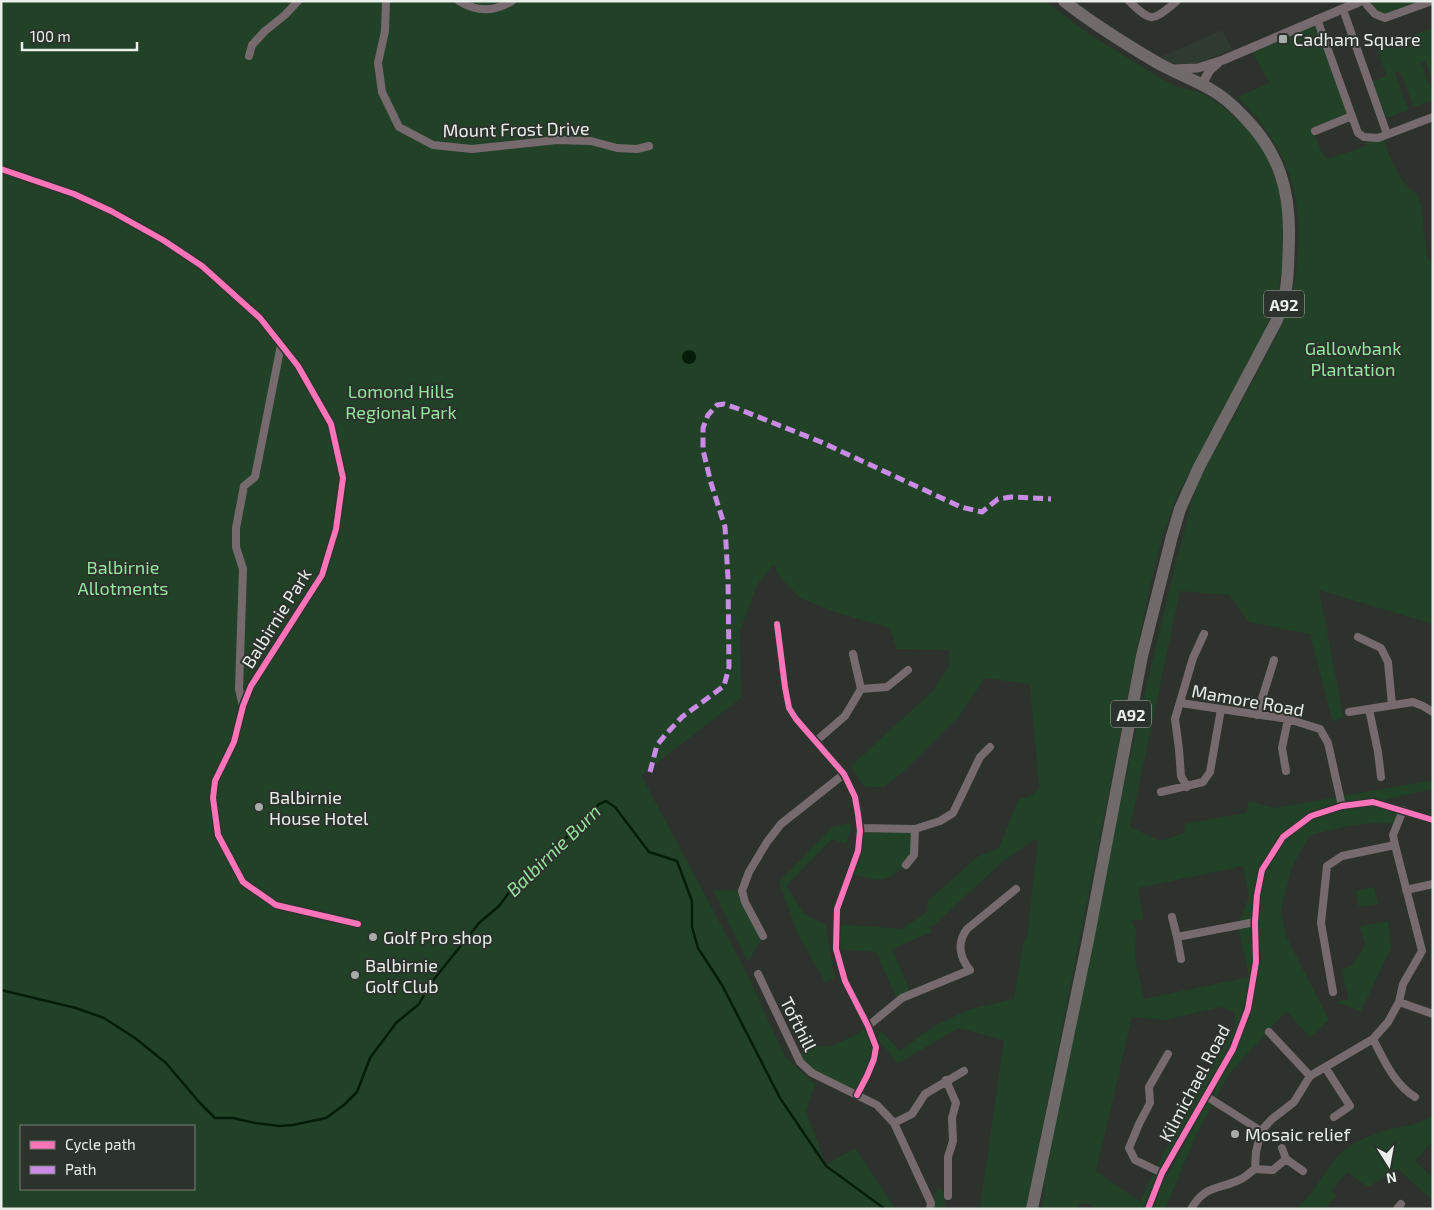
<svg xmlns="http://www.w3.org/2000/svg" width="1434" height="1210" viewBox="0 0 1434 1210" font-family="'Exo 2',sans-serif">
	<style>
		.built { fill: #2f3a30 }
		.green { fill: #224227; fill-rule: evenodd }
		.water { fill: #041d08 }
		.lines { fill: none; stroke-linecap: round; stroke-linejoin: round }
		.stream { stroke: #041d08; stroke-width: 2.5 }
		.minor { stroke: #776a6e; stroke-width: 8 }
		.tertiary { stroke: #776a6e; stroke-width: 9 }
		.trunk { stroke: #706a6a; stroke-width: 12 }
		.quiet { stroke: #ca8be6; stroke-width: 5; stroke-dasharray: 10 5; stroke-linecap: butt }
		.cycleway-casing { stroke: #2c332c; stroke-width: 9 }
		.cycleway { stroke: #fb73b8; stroke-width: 6 }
		.poi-dot { fill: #a8aca8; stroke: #2c332c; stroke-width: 2 }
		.labels { text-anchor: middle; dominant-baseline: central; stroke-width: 4; stroke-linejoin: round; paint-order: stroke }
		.shield { fill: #2c332c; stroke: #b1b6b1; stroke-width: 1 }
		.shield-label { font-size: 16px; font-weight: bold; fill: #eaeeea }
		.poi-label { font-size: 18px; fill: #eaeeea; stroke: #2c332c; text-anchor: start }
		.street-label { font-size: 18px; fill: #eaeeea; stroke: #2c332c }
		.park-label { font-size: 18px; fill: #95e69f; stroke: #2c332c }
		.water-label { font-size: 19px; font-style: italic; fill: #92e39c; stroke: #2c332c }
	</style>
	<rect width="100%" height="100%" fill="#2d322d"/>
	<!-- built -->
	<path class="built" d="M 1222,30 L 1232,49 L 1199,63 L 1187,65 L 1171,63 L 1161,57 Z"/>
	<!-- green -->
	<path class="green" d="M 1,1 L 1045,1 L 1089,34 L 1162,79 L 1178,87 L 1204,94 L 1225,108 L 1249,131 L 1262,149 L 1267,158 L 1280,190 L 1283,210 L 1282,267 L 1278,294 L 1274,309 L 1265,330 L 1177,495 L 1162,537 L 1150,585 L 1026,1209 L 980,1209 L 1004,1040 L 959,1028 L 898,1063 L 877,1038 L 881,1031 L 900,1051 L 934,1026 L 971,1009 L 1014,999 L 1023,943 L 1027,937 L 1038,840 L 1034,840 L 1002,862 L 933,926 L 928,926 L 932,932 L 892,949 L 911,994 L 898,1001 L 876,952 L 836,949 L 837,924 L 902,929 L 927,912 L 928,901 L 977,857 L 999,848 L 1018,800 L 1033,795 L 1039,788 L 1030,684 L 985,678 L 959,716 L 905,770 L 884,787 L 865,787 L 851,766 L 933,691 L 949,666 L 949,650 L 897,649 L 890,628 L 835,612 L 800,598 L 779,576 L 774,564 L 757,585 L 740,631 L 741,698 L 641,775 L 747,974 L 785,1057 L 815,1084 L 806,1111 L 826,1165 L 855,1148 L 896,1209 L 1,1209 ZM 21,1126 L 194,1126 L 194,1189 L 21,1189 Z
		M 1376,1 L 1432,1 L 1388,18 L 1367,5 Z
		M 1315,25 L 1348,114 L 1312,127 L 1321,151 L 1327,159 L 1367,146 L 1366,140 L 1383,136 L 1388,153 L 1399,175 L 1408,187 L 1417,194 L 1421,205 L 1427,256 L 1433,267 L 1433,624 L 1319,590 L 1343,716 L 1333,722 L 1310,634 L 1249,622 L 1229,595 L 1180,591 L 1130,827 L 1160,841 L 1185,833 L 1184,824 L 1246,813 L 1249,801 L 1275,808 L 1433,780 L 1433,789 L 1374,802 L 1403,810 L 1398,824 C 1364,821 1341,826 1309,836 L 1291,869 L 1281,911 L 1286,936 L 1329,1020 L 1310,1037 L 1286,1011 L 1229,1074 L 1197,1133 L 1165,1209 L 1153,1209 L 1155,1199 L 1205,1106 L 1214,1101 L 1215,1081 L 1164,1170 L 1156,1167 L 1235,1027 L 1235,1012 L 1221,1007 L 1164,1020 L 1132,1017 L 1096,1171 L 1140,1202 L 1153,1174 L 1160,1179 L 1148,1209 L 1096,1209 L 1090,1204 L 1079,1204 L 1076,1209 L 1042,1209 L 1045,1180 C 1077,1013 1109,846 1148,680 C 1158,636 1169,591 1180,547 C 1186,527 1190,505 1197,486 C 1204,470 1213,455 1221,440 C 1235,415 1248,390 1262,364 C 1277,337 1291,311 1295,280 C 1306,201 1293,154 1238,97 L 1270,83 L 1252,52 ZM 1243,866 L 1249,897 L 1238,925 L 1249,977 L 1144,999 L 1135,958 L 1136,929 L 1131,921 L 1143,919 L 1138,888 Z
		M 1432,28 L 1433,81 L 1425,61 L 1421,63 L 1433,94 L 1433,100 L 1414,107 L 1400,71 L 1395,73 L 1408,110 L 1387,118 L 1372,82 L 1387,76 L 1377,50 Z
		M 850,823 L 851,827 L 846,844 L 832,839 L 786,886 L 804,914 L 826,925 L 830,955 L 835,978 L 825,982 L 797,932 L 779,882 L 832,827 Z
		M 915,829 L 914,855 L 906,865 L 890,877 L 878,880 L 849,874 L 860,831 Z
		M 1374,887 L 1378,904 L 1359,907 L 1356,891 Z
		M 713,890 L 742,891 L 763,936 L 748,962 Z
		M 1388,921 L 1391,948 L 1361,1011 L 1336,1002 L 1349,999 L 1341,969 L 1352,966 L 1365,945 L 1360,926 Z
		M 868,1026 L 876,1047 L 857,1095 L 812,1073 L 796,1055 L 817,1046 L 831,1046 L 856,1035 Z
		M 1433,1114 L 1433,1141 L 1415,1161 L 1433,1178 L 1433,1201 L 1398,1169 L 1368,1187 L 1347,1172 L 1331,1191 L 1336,1196 L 1325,1209 L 1295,1209 C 1317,1194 1329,1158 1351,1145 C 1364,1138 1380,1132 1394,1128 C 1409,1125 1421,1125 1433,1114 Z
		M 939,1187 L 944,1193 L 945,1209 L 934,1209 L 935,1194 Z"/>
	<!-- water -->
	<path class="water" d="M682 357a7 7 0 1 1 14 0a7 7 0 1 1-14 0Z"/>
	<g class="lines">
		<!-- stream -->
		<path class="stream" d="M 1,990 L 76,1008 L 104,1018 L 135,1038 L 166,1063 L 200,1103 L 215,1118 L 233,1118 L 255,1123 L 280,1126 L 293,1125 L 326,1118 L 344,1105 L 357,1092 L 370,1058 L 396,1023 L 419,1004 L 431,983 L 479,923 L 499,906 L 514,886 L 550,850 L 572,833 L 599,804 L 606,801 L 615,807 L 649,852 L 677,861 L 692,901 L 692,927 L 698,948 L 722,985 L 780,1098 L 826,1166 L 885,1209"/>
		<!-- minor -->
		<path class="minor" d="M 386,1 L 385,31 L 378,63 L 382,92 L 399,127 L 433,145 L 472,149 L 557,140 L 591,141 L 617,148 L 637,149 L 649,146
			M 459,1 C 477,12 493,12 512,1
			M 1129,1 C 1153,24 1152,21 1177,1
			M 1367,5 L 1375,14 L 1385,18 L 1432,1
			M 1345,15 L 1387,134
			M 1317,19 L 1358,133 L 1364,137 L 1378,138 L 1433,117
			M 249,56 L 252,45 L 265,31 L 285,15 L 298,1
			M 1315,131 L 1352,116
			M 1,169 L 74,194 L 111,211 L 163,240 L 202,266 L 260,318 L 298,366 L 331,424 L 343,478 L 336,529 L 322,575 L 251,686 L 243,706 L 234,742 L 215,781 L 213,798 L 218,835 L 243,882 L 276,905 L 358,924
			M 777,624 L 785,687 L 789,708 L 796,719 L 844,774 L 855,797 L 858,814 L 860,831 L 858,851 L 837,909 L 836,949 L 845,981 L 868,1026 L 876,1047 L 874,1059 L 867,1076 L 857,1095
			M 1358,637 L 1381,648 L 1388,662 L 1392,705
			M 861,689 L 887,687 L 908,670
			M 1181,703 L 1288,719 L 1320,729 L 1328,743 L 1342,806
			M 243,706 L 239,689 L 243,569 L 236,547 L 236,528 L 244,486 L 255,477 L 281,345
			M 1369,709 L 1378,752 L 1381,777
			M 1349,712 L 1413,702 L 1423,706 L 1433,712
			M 1257,715 L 1274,660
			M 816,741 L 845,716 L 861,689 L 853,654
			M 1286,771 L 1282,748 L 1288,719
			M 1187,787 L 1181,776 L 1179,749 L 1175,719 L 1193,658 L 1204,634
			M 1161,792 L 1203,782 L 1210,772 L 1221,709
			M 860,828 L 915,829 L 940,821 L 953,813 L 980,757 L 990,747
			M 906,865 L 914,855 L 915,829
			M 1406,890 L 1433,884
			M 1172,917 L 1177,937
			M 763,936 L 745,902 L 742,891 L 749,872 L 767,842 L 781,824 L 844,774
			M 1181,959 L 1177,937 L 1255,922
			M 758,974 L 800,1062 L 812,1073 L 877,1105 L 894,1123 L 931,1203 L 930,1209
			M 1333,992 L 1321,923 L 1327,866 L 1342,856 L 1395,845
			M 1399,1002 L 1433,1014
			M 868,1026 L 902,998 L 970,970 C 959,957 957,942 967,929 L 1016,889
			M 1269,1032 L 1310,1076
			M 1373,1039 C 1384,1060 1394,1084 1415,1097
			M 1325,1067 L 1350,1106 L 1334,1117
			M 946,1080 L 956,1103 L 952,1118 L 953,1141 L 948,1157 L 948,1196
			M 1206,1096 L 1261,1131
			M 894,1123 L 912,1114 L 925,1094 L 964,1071
			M 1282,1148 L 1286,1159 L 1303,1171
			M 1255,1169 L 1273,1170 L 1286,1159
			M 1162,1173 L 1135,1160 L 1129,1148 L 1139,1124 L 1150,1103 L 1149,1087 L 1168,1054
			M 1148,1209 L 1162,1173 L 1233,1049 L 1248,1009 L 1256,962 L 1255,922 L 1257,895 L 1262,870 L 1283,837 L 1311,816 L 1342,806 L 1373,802 L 1433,820
			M 1191,1209 C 1205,1185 1217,1190 1239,1180 C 1245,1178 1250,1172 1255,1169 L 1256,1152 L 1261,1131 L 1272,1119 L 1294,1102 L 1310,1076 L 1373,1039 L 1388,1022 L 1399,1002 L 1403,984 L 1422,951 L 1395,845 L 1393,835 L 1403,810
			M 1397,1209 L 1401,1204"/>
		<!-- tertiary -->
		<path class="tertiary" d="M 1175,69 L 1198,68 L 1223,60 L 1361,1
			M 1202,84 L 1210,70 L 1218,63"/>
		<!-- trunk -->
		<path class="trunk" d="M 1032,1209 L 1088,940 L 1142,656 L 1172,536 L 1180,509 L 1199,467 L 1277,320 C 1289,292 1288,268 1289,238 C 1290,190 1279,153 1245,118 C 1235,107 1223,96 1210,89 C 1193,79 1173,72 1156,62 C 1124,43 1093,24 1064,1"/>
		<!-- quiet -->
		<path class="quiet" d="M 650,772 L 657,745 L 667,733 L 682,717 L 724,686 L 729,667 L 728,578 L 725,527 L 711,483 L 703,450 L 703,428 L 708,415 L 717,405 L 724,404 L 736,408 L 821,442 L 961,507 L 982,512 L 998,499 L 1011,497 L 1051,499"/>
		<defs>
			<path id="cycleway" d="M 1,169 L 74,194 L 111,211 L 163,240 L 202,266 L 260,318 L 298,366 L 331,424 L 343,478 L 336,529 L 322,575 L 251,686 L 243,706 L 234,742 L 215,781 L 213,798 L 218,835 L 243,882 L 276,905 L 358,924
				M 777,624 L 785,687 L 789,708 L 796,719 L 844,774 L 855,797 L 858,814 L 860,831 L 858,851 L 837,909 L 836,949 L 845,981 L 868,1026 L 876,1047 L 874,1059 L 867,1076 L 857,1095
				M 1148,1209 L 1162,1173 L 1233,1049 L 1248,1009 L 1256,962 L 1255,922 L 1257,895 L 1262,870 L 1283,837 L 1311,816 L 1342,806 L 1373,802 L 1433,820"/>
		</defs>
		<!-- cycleway casing -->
		<use href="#cycleway" class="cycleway-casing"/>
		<!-- cycleway -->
		<use href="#cycleway" class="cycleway"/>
	</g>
	<!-- markers -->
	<g class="poi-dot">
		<rect x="1278" y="34" width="10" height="10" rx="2.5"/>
		<circle cx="259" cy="807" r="5"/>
		<circle cx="373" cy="937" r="5"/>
		<circle cx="355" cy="975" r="5"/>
		<circle cx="1235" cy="1134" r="5"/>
	</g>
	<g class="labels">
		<!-- shield labels -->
		<g class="shield">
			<rect x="1264" y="290.5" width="40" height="27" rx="4"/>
			<rect x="1111" y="700.5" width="40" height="27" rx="4"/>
		</g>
		<g class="shield-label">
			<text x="1284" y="304">A92</text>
			<text x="1131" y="714">A92</text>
		</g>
		<!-- poi labels -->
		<g class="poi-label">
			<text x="1293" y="39">Cadham Square</text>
			<text x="269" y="797">Balbirnie<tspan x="269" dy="21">House Hotel</tspan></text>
			<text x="383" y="937">Golf Pro shop</text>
			<text x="365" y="965">Balbirnie<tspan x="365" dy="21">Golf Club</tspan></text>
			<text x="1245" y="1134">Mosaic relief</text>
		</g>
		<!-- street labels -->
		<g class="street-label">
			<text transform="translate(516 129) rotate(-1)">Mount Frost Drive</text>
			<text transform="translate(276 618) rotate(-58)">Balbirnie Park</text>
			<text transform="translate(1248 700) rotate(10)">Mamore Road</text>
			<text transform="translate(799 1024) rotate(63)">Tofthill</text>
			<text transform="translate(1194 1083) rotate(-62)">Kilmichael Road</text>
		</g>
		<!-- park labels -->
		<g class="park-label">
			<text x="1353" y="348">Gallowbank<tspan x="1353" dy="21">Plantation</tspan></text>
			<text x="401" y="391">Lomond Hills<tspan x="401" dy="21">Regional Park</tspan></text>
			<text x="123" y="567">Balbirnie<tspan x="123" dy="21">Allotments</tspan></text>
		</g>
		<!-- water labels -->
		<g class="water-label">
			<text transform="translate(553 850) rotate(-44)">Balbirnie Burn</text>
		</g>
	</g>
	<!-- border -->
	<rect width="1434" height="1210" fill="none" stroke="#eaeeea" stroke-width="5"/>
	<!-- legend -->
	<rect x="20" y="1125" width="175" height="65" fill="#2c332c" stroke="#787e78"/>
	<rect x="30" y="1141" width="25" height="8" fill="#fb73b8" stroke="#787e78"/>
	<text x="65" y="1150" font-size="15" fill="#eaeeea">Cycle path</text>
	<rect x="30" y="1166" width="25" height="8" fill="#ca8be6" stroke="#787e78"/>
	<text x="65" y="1175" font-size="15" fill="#eaeeea">Path</text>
	<!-- north arrow -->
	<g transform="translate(1389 1165) rotate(169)" stroke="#2c332c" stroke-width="4" paint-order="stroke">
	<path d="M0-4L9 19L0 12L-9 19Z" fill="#eaeeea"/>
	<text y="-8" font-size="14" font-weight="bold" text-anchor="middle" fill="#eaeeea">N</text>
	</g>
	<!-- scale -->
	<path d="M22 42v8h115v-8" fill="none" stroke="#eaeeea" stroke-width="2.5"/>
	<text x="30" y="42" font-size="15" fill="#eaeeea" stroke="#2c332c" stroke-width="4" paint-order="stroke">100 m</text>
</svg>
